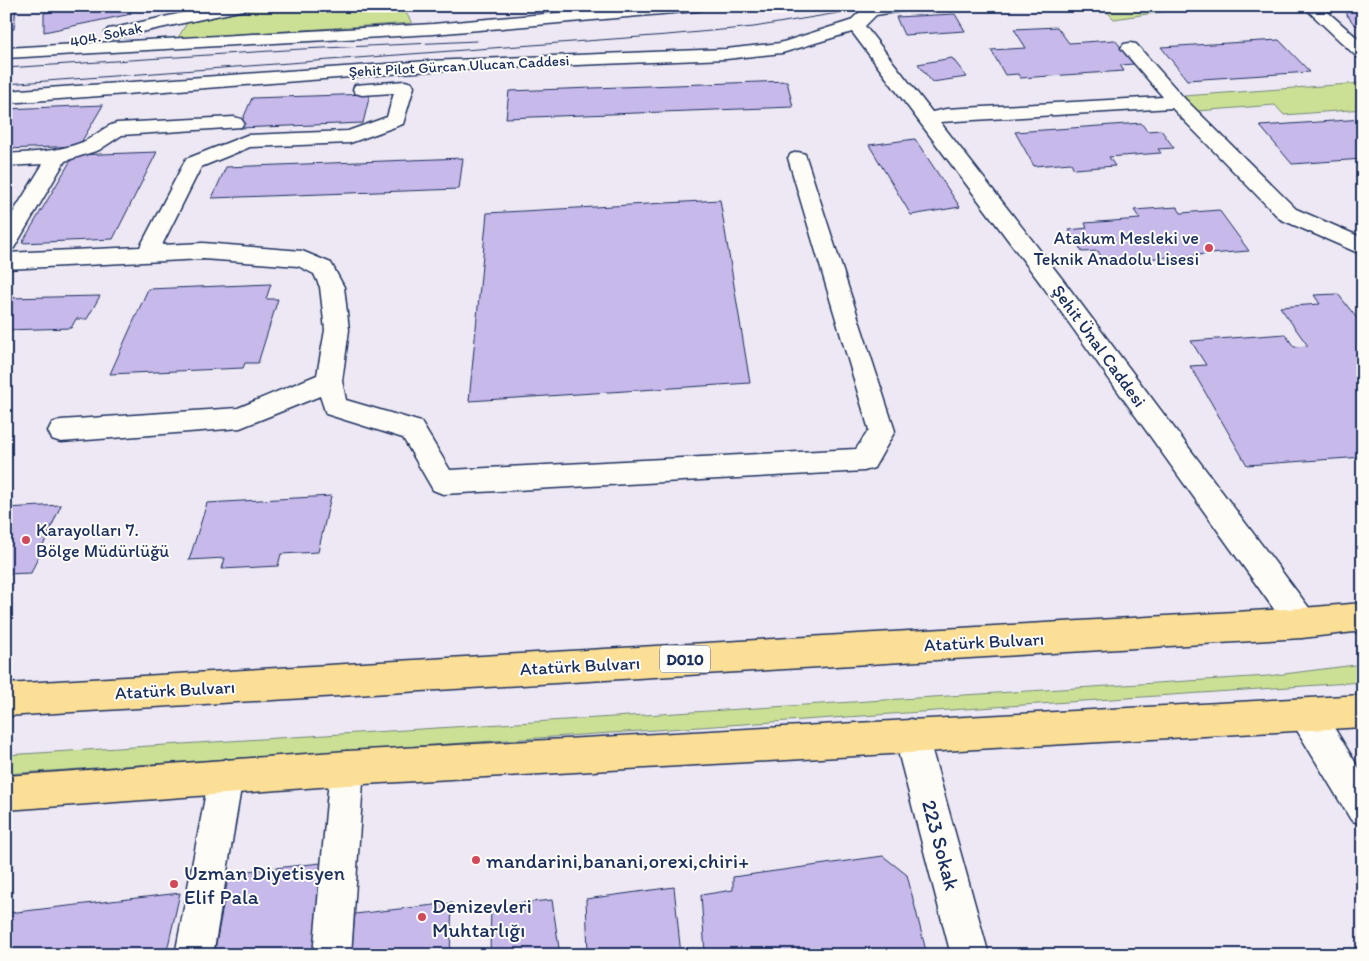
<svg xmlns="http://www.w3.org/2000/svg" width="1369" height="961" viewBox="0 0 1369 961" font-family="Itim,sans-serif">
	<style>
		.green { fill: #cbe095; stroke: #73887a }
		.building { fill: #c7b9ea; stroke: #1b2f5e }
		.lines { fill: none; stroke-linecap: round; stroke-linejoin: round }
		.minor-casing { stroke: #1b2f5e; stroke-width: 3 }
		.highway-casing { stroke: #1b2f5e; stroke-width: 3 }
		.minor { fill: #fdfcf7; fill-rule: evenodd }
		.highway { fill: #fbdf96; fill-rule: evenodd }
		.tram { stroke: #1b2f5e; stroke-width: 1 }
		.poi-dot { fill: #d1495b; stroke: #fdfcf7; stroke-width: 2 }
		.labels { text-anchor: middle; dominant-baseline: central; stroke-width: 4; stroke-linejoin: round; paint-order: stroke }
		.far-street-label { font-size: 15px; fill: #1b2f5e; stroke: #fdfcf7 }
		.shield { fill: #fdfcf7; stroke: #5f6c8c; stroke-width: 1 }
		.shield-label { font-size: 16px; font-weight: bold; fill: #1b2f5e }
		.poi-label { font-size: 18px; fill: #1b2f5e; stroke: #fdfcf7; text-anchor: end }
		.street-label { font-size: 18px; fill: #1b2f5e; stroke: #fdfcf7 }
		.near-street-label { font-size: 21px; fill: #1b2f5e; stroke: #fdfcf7 }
		.near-poi-label { font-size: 21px; fill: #1b2f5e; stroke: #fdfcf7; text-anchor: start }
	</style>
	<rect width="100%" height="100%" fill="#ede8f3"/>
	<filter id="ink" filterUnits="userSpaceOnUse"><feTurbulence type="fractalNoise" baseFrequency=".02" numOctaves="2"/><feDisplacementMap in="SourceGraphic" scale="10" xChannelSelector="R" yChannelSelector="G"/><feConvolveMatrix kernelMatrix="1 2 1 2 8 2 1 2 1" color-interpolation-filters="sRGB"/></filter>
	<g filter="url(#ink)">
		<!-- green -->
		<path class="green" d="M 267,6 L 402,6 L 412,23 L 178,38 L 187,23 Z
			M 1101,6 L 1193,6 L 1194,7 L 1114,19 Z
			M 1363,83 L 1363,109 L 1284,115 L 1275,105 L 1197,111 L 1184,96 Z
			M 1363,664 L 1363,682 L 6,774 L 6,755 L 1268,676 Z"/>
		<!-- building -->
		<path class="building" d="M 6,6 L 16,6 L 14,29 L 6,30 Z
			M 69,6 L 129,6 L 131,14 L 44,32 L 44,13 L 70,8 Z
			M 1343,6 L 1363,6 L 1363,28 L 1354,24 L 1346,14 L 1349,11 Z
			M 955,14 L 965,31 L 904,35 L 896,17 Z
			M 1057,27 L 1069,43 L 1115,40 L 1134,64 L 1120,65 L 1124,71 L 1020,78 L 1018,74 L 1005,75 L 991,50 L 1026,48 L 1014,29 Z
			M 1279,40 L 1310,72 L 1187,80 L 1161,47 Z
			M 952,58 L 967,77 L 932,82 L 918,64 Z
			M 787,81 L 793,107 L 506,118 L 509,91 Z
			M 370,94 L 363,123 L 239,128 L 252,98 Z
			M 103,105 L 79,146 L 6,149 L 6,109 Z
			M 1363,119 L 1363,159 L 1292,164 L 1260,126 Z
			M 1141,123 L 1147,131 L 1161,130 L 1174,148 L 1158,149 L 1161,153 L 1109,157 L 1115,166 L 1074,169 L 1071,163 L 1034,166 L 1015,132 Z
			M 915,139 L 960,207 L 911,215 L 869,145 Z
			M 157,152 L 113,239 L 22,243 L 74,155 Z
			M 463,158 L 459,189 L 212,198 L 226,167 Z
			M 720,200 L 750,383 L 469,401 L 487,213 Z
			M 1177,207 L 1181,213 L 1219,210 L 1249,251 L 1104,262 L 1098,251 L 1082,252 L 1069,230 L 1087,228 L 1085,223 L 1140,219 L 1134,210 Z
			M 271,284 L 266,299 L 278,299 L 258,363 L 245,363 L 243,368 L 110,374 L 148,289 Z
			M 1338,294 L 1363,326 L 1363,457 L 1247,465 L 1190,366 L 1206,365 L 1191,341 L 1285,334 L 1294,347 L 1308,346 L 1280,307 L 1320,304 L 1314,295 Z
			M 100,296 L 87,319 L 76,319 L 71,328 L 6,330 L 6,298 Z
			M 331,496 L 318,552 L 281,554 L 278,566 L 222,569 L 225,558 L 189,560 L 207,503 Z
			M 61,505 L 31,573 L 6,574 L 6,508 Z
			M 883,856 L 907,875 L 927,955 L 715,955 L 705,953 L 701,895 L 733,890 L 733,877 Z
			M 330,862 L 318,955 L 214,955 L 229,873 Z
			M 674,887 L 681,955 L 588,955 L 586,899 Z
			M 180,893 L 166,955 L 6,955 L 8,913 Z
			M 552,900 L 560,955 L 490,955 L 491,906 Z
			M 452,903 L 450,955 L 351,955 L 355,914 Z"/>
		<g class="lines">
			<defs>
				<path id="minor" d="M 214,6 L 247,6 L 245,10 L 239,11 L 114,38 L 108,37 L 105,33 L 108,29 L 114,28 Z
					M 635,6 L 704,6 L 702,10 L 696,11 L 433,34 L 6,58 L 6,48 L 433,24 Z
					M 870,6 L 911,6 L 909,10 L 876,15 L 865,26 L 932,112 L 946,109 L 1163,97 L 1121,48 L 1124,44 L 1130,43 L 1136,44 L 1184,98 L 1296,209 L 1363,238 L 1363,255 L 1280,219 L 1172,108 L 940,122 L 1060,276 L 1313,613 L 1317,623 L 1313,633 L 1302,638 L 1291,633 L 1044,288 L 852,32 L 782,53 L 726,59 L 429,71 L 6,103 L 6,91 L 429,61 L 726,49 L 780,43 L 850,21 L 865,7 Z
					M 1303,6 L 1321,6 L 1363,43 L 1363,58 L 1357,57 Z
					M 405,81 L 412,83 L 414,87 L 403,124 L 350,143 L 250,147 L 201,167 L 162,245 L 203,243 L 302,251 L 331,263 L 344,287 L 349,330 L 342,381 L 346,400 L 421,422 L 450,470 L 856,449 L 869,430 L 788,158 L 791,154 L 798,152 L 805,154 L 895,431 L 874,468 L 864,471 L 443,494 L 433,490 L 403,438 L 326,414 L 320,396 L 240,428 L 61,442 L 52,439 L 48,431 L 52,423 L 61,420 L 238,408 L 317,375 L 325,330 L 320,287 L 314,274 L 298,266 L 203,259 L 6,269 L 6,253 L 140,247 L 186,159 L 247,135 L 348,131 L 387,117 L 394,93 L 362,95 L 355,93 L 353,89 L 355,85 Z
					M 234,117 L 241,119 L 244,123 L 241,127 L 122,135 L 99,150 L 65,161 L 14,248 L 6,250 L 6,224 L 43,164 L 6,166 L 6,154 C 33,152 58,152 83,142 C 95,137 104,126 117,123 Z
					M 1307,699 L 1319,703 L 1363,775 L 1363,825 L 1351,820 L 1295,727 L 1291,715 L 1295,703 Z
					M 911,719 L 923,724 L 928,736 L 989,955 L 951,955 L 894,736 L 899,724 Z
					M 347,751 L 359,756 L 364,768 L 351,955 L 313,955 L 330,768 L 335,756 Z
					M 226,759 L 238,764 L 243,776 L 213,955 L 175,955 L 209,776 L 214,764 Z"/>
				<path id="highway" d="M 1363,603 L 1363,631 L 1302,638 L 6,716 L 6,684 L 1302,608 Z
					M 1363,695 L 1363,727 L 347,785 L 6,810 L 6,776 L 347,751 Z"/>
			</defs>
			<!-- minor casing -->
			<use href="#minor" class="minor-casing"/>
			<!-- highway casing -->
			<use href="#highway" class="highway-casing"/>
			<!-- minor -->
			<use href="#minor" class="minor"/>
			<!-- highway -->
			<use href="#highway" class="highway"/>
			<!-- tram -->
			<path class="tram" d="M 6,68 L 302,49 L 477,41
				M 6,84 L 667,35 L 754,27 L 880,6"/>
		</g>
	</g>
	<!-- markers -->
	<g class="poi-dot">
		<circle cx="1209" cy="248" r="5"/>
		<circle cx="26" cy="540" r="5"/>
		<circle cx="476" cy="860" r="5"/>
		<circle cx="174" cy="884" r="5"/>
		<circle cx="422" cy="917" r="5"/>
	</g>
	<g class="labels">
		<!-- far-street labels -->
		<g class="far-street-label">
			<text transform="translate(106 35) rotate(-12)">404. Sokak</text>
			<text transform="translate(459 66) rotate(-3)">Şehit Pilot Gürcan Ulucan Caddesi</text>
		</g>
		<!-- shield labels -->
		<rect class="shield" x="660" y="645.5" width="50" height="27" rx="4"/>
		<g class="shield-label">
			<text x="685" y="659">D010</text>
		</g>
		<!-- poi labels -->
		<g class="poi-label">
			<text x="1199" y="238">Atakum Mesleki ve<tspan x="1199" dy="21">Teknik Anadolu Lisesi</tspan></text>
			<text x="36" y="530" text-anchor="start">Karayolları 7.<tspan x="36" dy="21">Bölge Müdürlüğü</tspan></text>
		</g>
		<!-- street labels -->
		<g class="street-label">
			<text transform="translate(1099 346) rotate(54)">Şehit Ünal Caddesi</text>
			<text transform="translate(984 642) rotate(-3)">Atatürk Bulvarı</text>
			<text transform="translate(580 666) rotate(-3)">Atatürk Bulvarı</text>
			<text transform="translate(175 690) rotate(-3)">Atatürk Bulvarı</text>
		</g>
		<!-- near-street labels -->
		<g class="near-street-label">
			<text transform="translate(941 845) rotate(75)">223 Sokak</text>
		</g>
		<!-- near-poi labels -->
		<g class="near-poi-label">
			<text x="486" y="860">mandarini,banani,orexi,chiri+</text>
			<text x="184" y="872">Uzman Diyetisyen<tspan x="184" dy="24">Elif Pala</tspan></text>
			<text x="432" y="905">Denizevleri<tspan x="432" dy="24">Muhtarlığı</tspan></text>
		</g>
	</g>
	<!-- margin -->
	<rect width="1369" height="961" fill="none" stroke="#fdfcf7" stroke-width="25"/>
	<rect x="12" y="12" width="1344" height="936" fill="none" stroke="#1b2f5e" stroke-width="2" filter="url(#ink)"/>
</svg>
